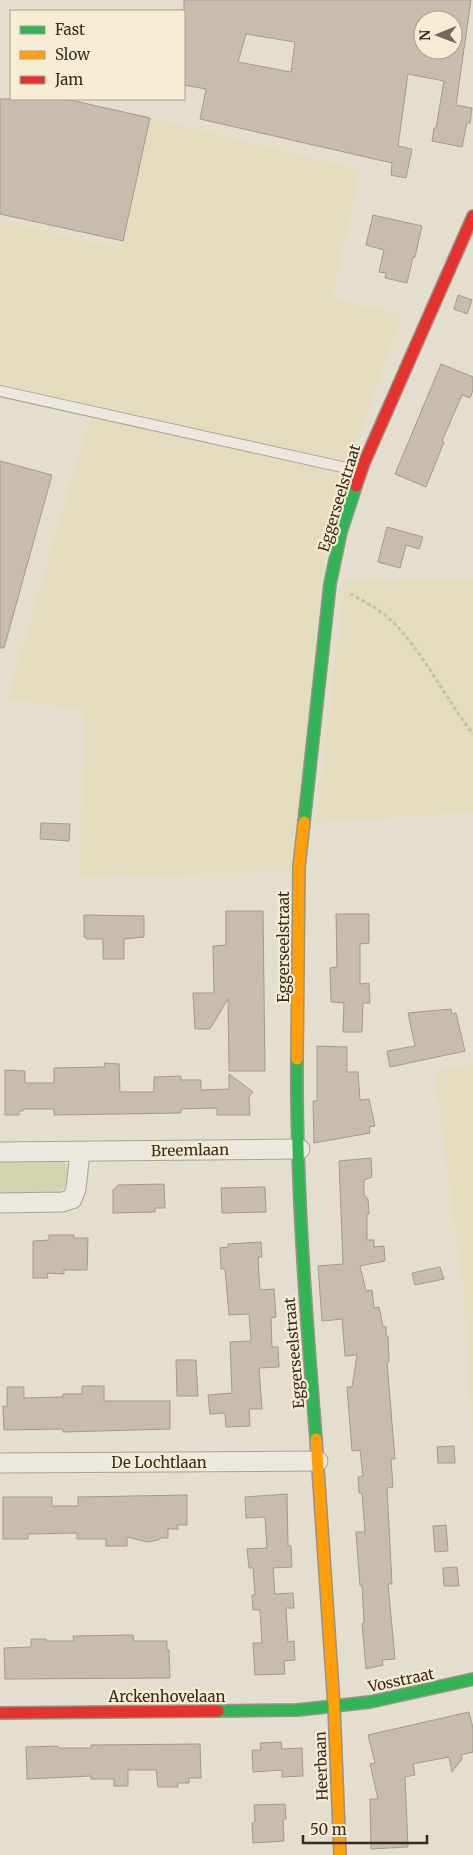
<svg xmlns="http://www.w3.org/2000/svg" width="473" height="1855" viewBox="0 0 473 1855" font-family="Merriweather,serif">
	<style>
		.farmland { fill: #e3ddbe }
		.green { fill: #d3d4b0 }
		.building { fill: #c8bcae; stroke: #a4998d; fill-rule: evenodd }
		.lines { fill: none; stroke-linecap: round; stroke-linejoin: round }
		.lane-casing { stroke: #a9a396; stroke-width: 12 }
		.street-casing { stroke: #a9a396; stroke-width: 21 }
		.fast-casing { stroke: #999286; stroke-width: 14 }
		.slow-casing { stroke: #999286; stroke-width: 14 }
		.jam-casing { stroke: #999286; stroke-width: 14 }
		.path { stroke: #c5bfb5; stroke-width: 3; stroke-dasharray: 4 2.5; stroke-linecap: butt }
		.lane { stroke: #ece8df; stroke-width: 10 }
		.street { stroke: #ece8df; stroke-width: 19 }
		.fast { stroke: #30b455; stroke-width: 11 }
		.slow { stroke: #ff9f0a; stroke-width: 11 }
		.jam { stroke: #e5322d; stroke-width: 11 }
		.labels { text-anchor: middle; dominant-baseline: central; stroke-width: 4.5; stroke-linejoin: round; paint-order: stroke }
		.street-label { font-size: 15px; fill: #382b1e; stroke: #f5ecd3 }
	</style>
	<rect width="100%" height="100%" fill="#e4dece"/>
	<!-- farmland -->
	<path class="farmland" d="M 150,118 L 360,170 L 332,298 L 402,315 L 326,529 L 293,871 L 80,877 L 84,711 L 8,698 L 93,406 L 0,386 L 0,221 L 121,249 Z
		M 473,579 L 473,812 L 316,823 L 345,581 Z
		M 473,1063 L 473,1438 L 464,1295 L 434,1071 Z"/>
	<!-- green -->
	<path class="green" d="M 63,1161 L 69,1167 C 69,1176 69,1187 59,1191 C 48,1196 13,1193 0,1193 L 0,1162 Z"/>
	<!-- building -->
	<path class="building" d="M 184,0 L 471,0 L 456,105 L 472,108 L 470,123 L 467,123 L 462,147 L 432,141 L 434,128 L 436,128 L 444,81 L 408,74 L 398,146 L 412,149 L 406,178 L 391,175 L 392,163 L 200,119 L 206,89 L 184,85 ZM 423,20 L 453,20 L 453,50 L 423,50 ZM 246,34 L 295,42 L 291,72 L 238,62 Z
		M 0,99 L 66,99 L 150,118 L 123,241 L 0,214 Z
		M 373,215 L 422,226 L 415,257 L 413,257 L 407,283 L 385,278 L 386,273 L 379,272 L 384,250 L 366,245 Z
		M 458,295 L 472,300 L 467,314 L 454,309 Z
		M 441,364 L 473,377 L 473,390 L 470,398 L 462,395 L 442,441 L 444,442 L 426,487 L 395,474 Z
		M 0,461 L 52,475 L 4,648 L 0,648 Z
		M 387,527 L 423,537 L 419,549 L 406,545 L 400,568 L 378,562 Z
		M 41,823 L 70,824 L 69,841 L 40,839 Z
		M 226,911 L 263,911 L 265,1071 L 229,1071 L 228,999 L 210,1029 L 195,1029 L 193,993 L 214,993 L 213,946 L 226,945 Z
		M 336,914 L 369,914 L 369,943 L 360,944 L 360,984 L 369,983 L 370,1003 L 363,1003 L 362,1032 L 343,1032 L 344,1003 L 331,1002 L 330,968 L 337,967 Z
		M 84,915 L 144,916 L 144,937 L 124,939 L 124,959 L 103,959 L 103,939 L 86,939 L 86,937 L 84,937 Z
		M 451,1009 L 452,1014 L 456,1013 L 465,1051 L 390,1067 L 387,1051 L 415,1046 L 408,1013 Z
		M 317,1046 L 347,1047 L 347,1072 L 358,1072 L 360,1100 L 369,1099 L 375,1126 L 369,1127 L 370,1133 L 314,1143 L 313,1101 L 317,1101 Z
		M 104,1063 L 119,1064 L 120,1092 L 154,1092 L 154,1077 L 181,1076 L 181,1080 L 201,1080 L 201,1090 L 229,1089 L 229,1074 L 253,1092 L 249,1097 L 250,1115 L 217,1115 L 217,1108 L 181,1109 L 181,1113 L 54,1115 L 54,1109 L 23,1109 L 23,1111 L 19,1111 L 19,1115 L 5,1115 L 5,1070 L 25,1071 L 25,1083 L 54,1083 L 54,1068 L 105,1067 Z
		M 371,1158 L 372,1177 L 364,1180 L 364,1195 L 368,1199 L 369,1214 L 367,1214 L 367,1240 L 374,1240 L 374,1247 L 384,1246 L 385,1261 L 360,1266 L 366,1291 L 372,1290 L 374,1308 L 379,1307 L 383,1327 L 386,1327 L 386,1336 L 388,1336 L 389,1362 L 387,1362 L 395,1459 L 391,1459 L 393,1487 L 387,1488 L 392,1584 L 388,1584 L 395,1659 L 382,1660 L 383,1665 L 366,1669 L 362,1623 L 364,1623 L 362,1585 L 360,1586 L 356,1532 L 365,1532 L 362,1493 L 359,1493 L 358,1477 L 363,1476 L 360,1450 L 352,1451 L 347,1387 L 352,1387 L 357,1355 L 345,1356 L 342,1319 L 322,1321 L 318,1266 L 343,1264 L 339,1161 Z
		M 164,1184 L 165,1208 L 155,1208 L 155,1212 L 113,1213 L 113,1190 L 118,1185 Z
		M 265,1187 L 266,1212 L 222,1213 L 221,1188 Z
		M 49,1235 L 74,1235 L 74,1238 L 88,1238 L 87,1270 L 64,1270 L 64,1274 L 47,1273 L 48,1278 L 33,1278 L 33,1241 L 49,1240 Z
		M 261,1242 L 262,1257 L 258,1257 L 260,1290 L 274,1289 L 276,1317 L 271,1318 L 272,1347 L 278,1347 L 279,1367 L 259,1368 L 262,1409 L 249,1409 L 250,1426 L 226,1427 L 225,1413 L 210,1414 L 208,1395 L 232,1393 L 230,1342 L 251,1341 L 249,1314 L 229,1315 L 225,1269 L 221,1269 L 220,1248 L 228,1247 L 228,1244 Z
		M 440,1267 L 444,1279 L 415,1285 L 412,1273 Z
		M 176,1360 L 196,1360 L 198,1396 L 177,1396 Z
		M 82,1386 L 104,1386 L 104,1401 L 170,1401 L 170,1429 L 63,1432 L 63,1429 L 4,1430 L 3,1406 L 7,1407 L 7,1387 L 24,1387 L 24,1398 L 63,1397 L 63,1394 L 82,1394 Z
		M 454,1446 L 455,1463 L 438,1463 L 437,1447 Z
		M 287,1494 L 288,1546 L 291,1546 L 292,1567 L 273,1568 L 275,1594 L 293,1593 L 294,1608 L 286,1608 L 288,1642 L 294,1641 L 295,1660 L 284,1661 L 285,1674 L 255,1675 L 253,1643 L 262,1643 L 260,1610 L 253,1610 L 252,1595 L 255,1595 L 253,1568 L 249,1568 L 247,1549 L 267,1548 L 265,1517 L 246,1518 L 245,1497 Z
		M 187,1495 L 187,1525 L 177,1525 L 178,1529 L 168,1529 L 168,1538 L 161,1538 L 158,1540 L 147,1542 L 127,1537 L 127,1546 L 106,1546 L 106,1539 L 77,1539 L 77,1533 L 28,1534 L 28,1539 L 3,1539 L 3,1497 L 52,1497 L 52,1506 L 78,1506 L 78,1497 Z
		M 446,1525 L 448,1551 L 435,1552 L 433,1526 Z
		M 457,1567 L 459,1586 L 444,1586 L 443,1568 Z
		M 133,1635 L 134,1641 L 167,1641 L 167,1650 L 169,1650 L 170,1678 L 5,1679 L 4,1648 L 31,1647 L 31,1639 L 46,1639 L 46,1641 L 74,1641 L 73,1636 Z
		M 469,1712 L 473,1728 L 473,1752 L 461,1755 L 462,1759 L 452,1772 L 449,1757 L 413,1764 L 415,1775 L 405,1777 L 408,1847 L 371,1849 L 370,1799 L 378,1799 L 370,1764 L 375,1763 L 368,1735 Z
		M 281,1742 L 282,1749 L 302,1748 L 303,1776 L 282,1777 L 282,1770 L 253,1772 L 252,1750 L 261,1750 L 260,1743 Z
		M 200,1744 L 201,1778 L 189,1778 L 189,1783 L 178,1783 L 178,1787 L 158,1787 L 156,1770 L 128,1770 L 128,1786 L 114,1786 L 114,1779 L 91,1779 L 91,1776 L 27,1779 L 26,1747 L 58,1746 L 58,1748 L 91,1748 L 91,1745 Z
		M 285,1804 L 286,1819 L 283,1819 L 284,1841 L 253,1843 L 252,1823 L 255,1822 L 254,1805 Z"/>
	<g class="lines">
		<defs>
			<path id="lane" d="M 0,391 L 360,471"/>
			<path id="street" d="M 0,1152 L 300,1149
				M 0,1203 L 62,1202 L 72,1199 L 76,1189 L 80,1152
				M 0,1463 L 318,1461"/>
			<path id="fast" d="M 304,822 L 330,584 L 341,532 L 356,486
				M 297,1059 C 296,1186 306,1313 316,1439
				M 218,1711 L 298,1710 L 370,1702 L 473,1679"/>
			<path id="slow" d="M 297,1059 L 299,867 L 304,822
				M 316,1439 L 334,1706 L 340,1855"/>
			<path id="jam" d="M 356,486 L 364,463 L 473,216
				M 0,1713 L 218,1711"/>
		</defs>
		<!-- lane casing -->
		<use href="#lane" class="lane-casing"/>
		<!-- street casing -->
		<use href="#street" class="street-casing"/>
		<!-- fast casing -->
		<use href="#fast" class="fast-casing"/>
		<!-- slow casing -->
		<use href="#slow" class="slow-casing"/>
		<!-- jam casing -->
		<use href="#jam" class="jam-casing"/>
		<!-- path -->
		<path class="path" d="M 350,594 C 365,601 380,610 392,621 C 424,653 445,698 473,734"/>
		<!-- lane -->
		<use href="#lane" class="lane"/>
		<!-- street -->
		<use href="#street" class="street"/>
		<!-- fast -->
		<use href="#fast" class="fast"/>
		<!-- slow -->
		<use href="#slow" class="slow"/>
		<!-- jam -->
		<use href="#jam" class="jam"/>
	</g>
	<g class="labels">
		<!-- street labels -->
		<g class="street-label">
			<text transform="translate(339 498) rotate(-73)">Eggerseelstraat</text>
			<text transform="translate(283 947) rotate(-90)">Eggerseelstraat</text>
			<text transform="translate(190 1150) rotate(-1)">Breemlaan</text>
			<text transform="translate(294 1353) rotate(-95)">Eggerseelstraat</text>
			<text x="159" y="1462">De Lochtlaan</text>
			<text transform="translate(401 1680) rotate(-12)">Vosstraat</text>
			<text x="167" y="1696">Arckenhovelaan</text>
			<text transform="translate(321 1766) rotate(-92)">Heerbaan</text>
		</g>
	</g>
	<!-- legend -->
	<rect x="10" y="10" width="175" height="90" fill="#f5ecd3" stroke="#a99f8b"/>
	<rect x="20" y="26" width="25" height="8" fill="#30b455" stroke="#a99f8b"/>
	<text x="55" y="35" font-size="15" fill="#382b1e">Fast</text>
	<rect x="20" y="51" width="25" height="8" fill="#ff9f0a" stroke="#a99f8b"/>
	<text x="55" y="60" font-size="15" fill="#382b1e">Slow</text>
	<rect x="20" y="76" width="25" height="8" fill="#e5322d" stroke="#a99f8b"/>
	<text x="55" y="85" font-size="15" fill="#382b1e">Jam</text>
	<!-- north arrow -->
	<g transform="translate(438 35) rotate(269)"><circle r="24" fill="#f5ecd3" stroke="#a99f8b"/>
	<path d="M0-4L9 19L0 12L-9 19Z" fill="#746a5c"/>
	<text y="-8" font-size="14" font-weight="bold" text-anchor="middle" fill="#382b1e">N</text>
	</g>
	<!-- scale -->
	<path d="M303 1835v8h124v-8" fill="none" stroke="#382b1e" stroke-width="2.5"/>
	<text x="310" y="1835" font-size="15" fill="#382b1e" stroke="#f5ecd3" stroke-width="4" paint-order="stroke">50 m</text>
</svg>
